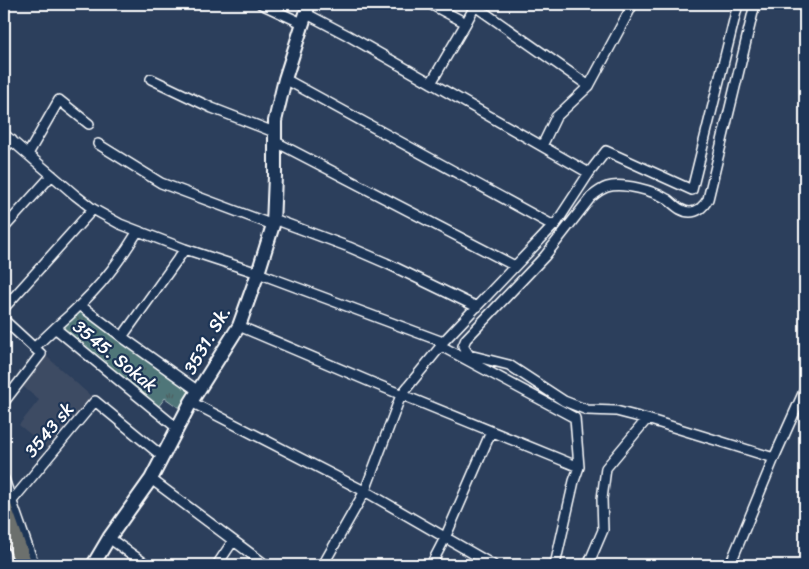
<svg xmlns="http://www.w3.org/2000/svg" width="809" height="569" viewBox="0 0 809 569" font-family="Sriracha,sans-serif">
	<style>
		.built { fill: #3e4b63 }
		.park { fill: url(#park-tufts); stroke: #a8babc }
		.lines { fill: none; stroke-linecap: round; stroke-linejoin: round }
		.street-casing { stroke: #fff; stroke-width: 12 }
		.secondary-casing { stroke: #fff; stroke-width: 16 }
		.highway-casing { stroke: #fff; stroke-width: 20 }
		.street { stroke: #1d3557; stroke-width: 9 }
		.secondary { stroke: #1d3557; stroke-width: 12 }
		.highway { stroke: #6c706d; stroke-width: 16 }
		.labels { text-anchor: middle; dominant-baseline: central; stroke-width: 4.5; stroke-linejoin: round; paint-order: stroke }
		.street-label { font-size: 18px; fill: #fff; stroke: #1d3557 }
	</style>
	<defs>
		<pattern id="park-tufts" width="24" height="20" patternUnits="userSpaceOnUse" patternTransform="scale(1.25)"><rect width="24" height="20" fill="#507679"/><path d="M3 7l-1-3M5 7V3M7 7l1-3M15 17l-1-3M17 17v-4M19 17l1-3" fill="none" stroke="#4e5d5e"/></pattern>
	</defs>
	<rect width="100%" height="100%" fill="#2c3f5c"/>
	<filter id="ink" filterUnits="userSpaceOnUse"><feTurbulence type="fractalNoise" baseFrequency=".02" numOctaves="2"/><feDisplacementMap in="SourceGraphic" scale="10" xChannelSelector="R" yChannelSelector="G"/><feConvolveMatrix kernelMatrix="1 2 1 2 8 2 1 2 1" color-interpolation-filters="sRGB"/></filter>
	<g filter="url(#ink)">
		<!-- built -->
		<path class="built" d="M 45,355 L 93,398 L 49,449 L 19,425 L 39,400 L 20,384 Z"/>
		<!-- park -->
		<path class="park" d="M 81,311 L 193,393 L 182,410 L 165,398 L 158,407 L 60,330 Z"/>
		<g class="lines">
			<defs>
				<path id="street" d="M 261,4 L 302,23
					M 430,4 L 466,23 L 476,4
					M 755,4 L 708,199 C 704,206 699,212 690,212 C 680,212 674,204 667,199 C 654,191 623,182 607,187 C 601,189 596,193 591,197 L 545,256 L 466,339 L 463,346 L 469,355 L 509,365 L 564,401 L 587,410 L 616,411 L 647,419 L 774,458
					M 475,6 L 589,86 L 633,4
					M 305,13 L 347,35 L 589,173
					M 151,79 L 212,108 L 274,132
					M 285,79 L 554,226
					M 431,83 L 466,23
					M 4,134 L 75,195 L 93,209 L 120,224 L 185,249 L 258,273 L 443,342
					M 274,141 L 515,266
					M 98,144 L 161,183 L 273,225
					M 542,146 L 556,117 L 589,86
					M 4,149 L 12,140
					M 28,154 L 59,100 L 89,124
					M 274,219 L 349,247 L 386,263 L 477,307
					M 4,228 L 52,175
					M 81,306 L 122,337 L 198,391
					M 4,308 L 93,209
					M 4,320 L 41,354 L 4,402
					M 239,326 L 373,383 L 579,467
					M 55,328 C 92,296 113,272 138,231
					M 122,337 L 185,249
					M 34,348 L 55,328 L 177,428
					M 191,402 L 370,494 L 493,565
					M 4,479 L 34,565
					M 151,479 L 266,565
					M 11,502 L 95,401 L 162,456
					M 109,538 L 147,565
					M 217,565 L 233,541
					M 323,565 L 365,491 L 401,395 L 441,346
					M 431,565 L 445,538 L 491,432
					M 555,565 L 574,481 L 579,467 L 575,418 L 441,346 L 443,342 L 557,222 L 589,173 L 606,151 L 692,190 L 738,4
					M 588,565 L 603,530 L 602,499 L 606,468 L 647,419
					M 730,565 L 774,458 L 805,389"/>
				<path id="secondary" d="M 93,565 L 109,538 L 151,479 L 191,402 L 239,326 L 258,273 L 273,225 L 275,176 L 275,121 L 285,79 L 309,4"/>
				<path id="highway" d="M 4,509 L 24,565"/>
			</defs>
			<!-- street casing -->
			<use href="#street" class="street-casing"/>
			<!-- secondary casing -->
			<use href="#secondary" class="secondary-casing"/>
			<!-- highway casing -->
			<use href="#highway" class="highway-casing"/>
			<!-- street -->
			<use href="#street" class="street"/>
			<!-- secondary -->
			<use href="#secondary" class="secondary"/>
			<!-- highway -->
			<use href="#highway" class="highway"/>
		</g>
	</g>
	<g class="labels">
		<!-- street labels -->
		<g class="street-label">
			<text transform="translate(207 340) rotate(-60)">3531. Sk.</text>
			<text transform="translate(115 356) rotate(39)">3545. Sokak</text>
			<text transform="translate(49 430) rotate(-50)">3543 sk</text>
		</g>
	</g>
	<!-- margin -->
	<rect width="809" height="569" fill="none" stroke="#1d3557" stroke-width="20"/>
	<rect x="10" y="10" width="789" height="549" fill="none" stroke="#fff" stroke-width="2" filter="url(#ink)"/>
</svg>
